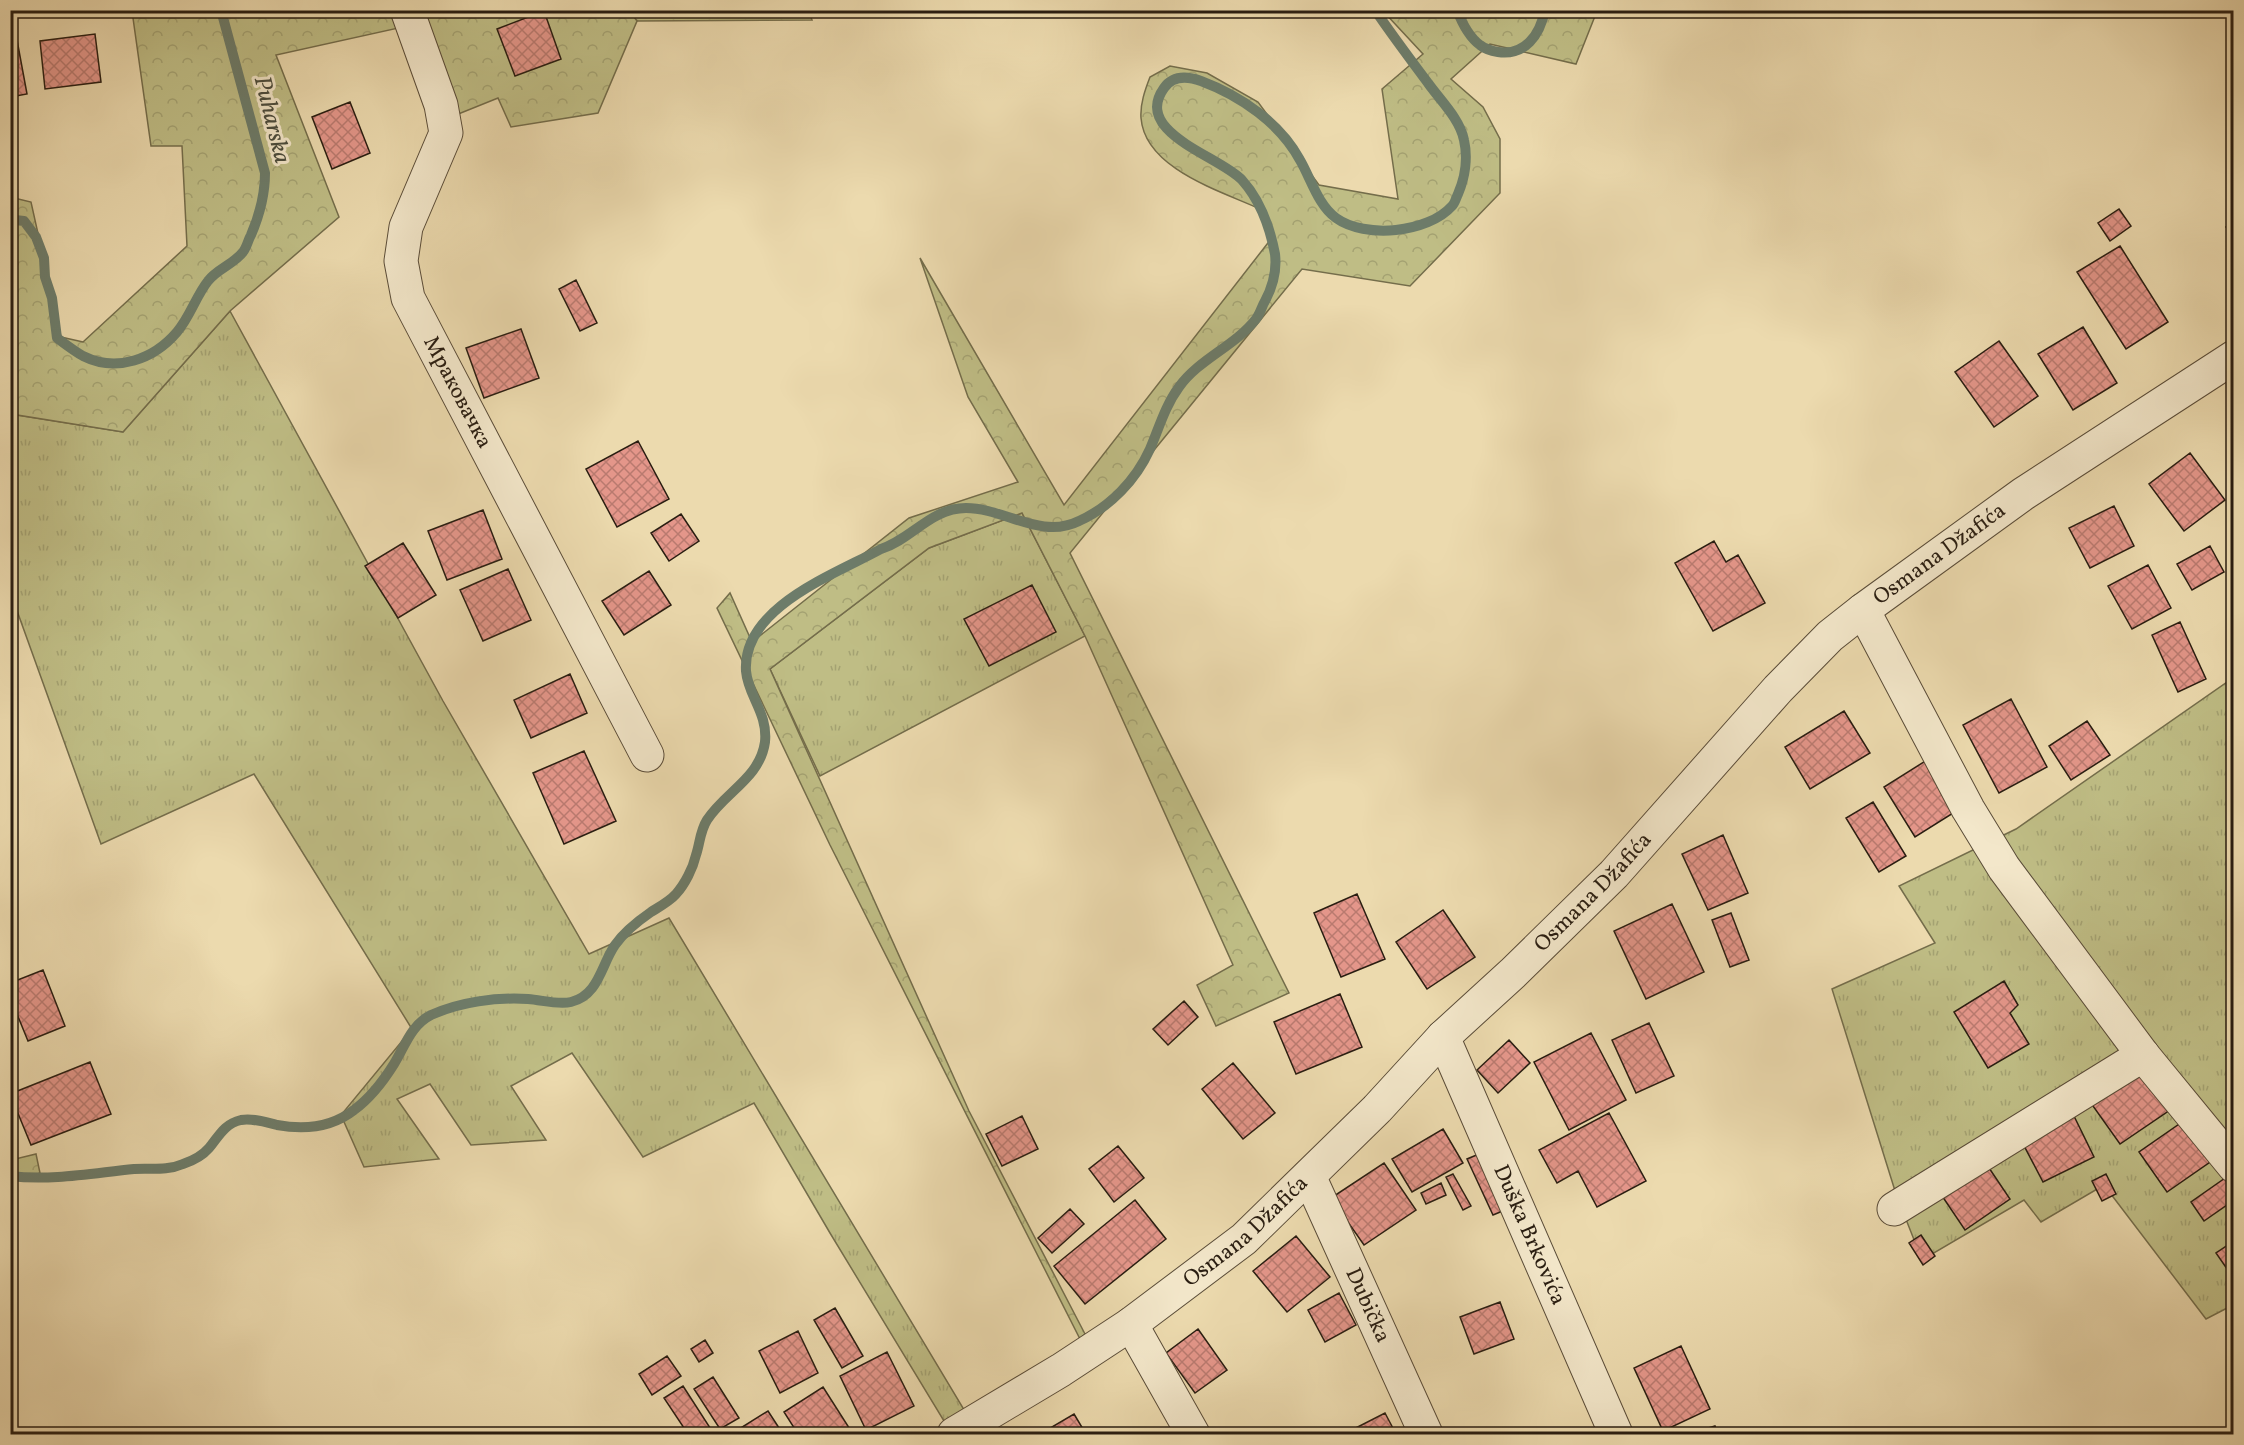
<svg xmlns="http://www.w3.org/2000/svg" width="2244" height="1445" viewBox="0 0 2244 1445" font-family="Vollkorn,serif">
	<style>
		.grass { fill: url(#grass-tufts); stroke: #746d4b; stroke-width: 1.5 }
		.forest { fill: url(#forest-crowns); stroke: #746d4b; stroke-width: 1.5 }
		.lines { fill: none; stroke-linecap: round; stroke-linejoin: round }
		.stream { stroke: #6d7c6a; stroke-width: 10 }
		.building { fill: url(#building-cross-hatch); stroke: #291d11; stroke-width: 1.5 }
		.street-casing { stroke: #5a4c38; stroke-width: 35 }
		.street { stroke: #f3e7ca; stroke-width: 33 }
		.labels { text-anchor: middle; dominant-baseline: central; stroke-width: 6; stroke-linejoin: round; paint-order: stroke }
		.street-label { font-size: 22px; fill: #291d11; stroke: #f3e7ca }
		.water-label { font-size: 24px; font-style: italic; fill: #4b4c3d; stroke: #f3e7ca }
	</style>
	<defs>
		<pattern id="grass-tufts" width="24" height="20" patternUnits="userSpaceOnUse" patternTransform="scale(1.5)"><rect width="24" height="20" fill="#bfbd85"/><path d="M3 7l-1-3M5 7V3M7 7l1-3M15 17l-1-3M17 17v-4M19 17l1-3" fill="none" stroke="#a4a272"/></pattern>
		<pattern id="forest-crowns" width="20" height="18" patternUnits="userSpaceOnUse" patternTransform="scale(1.5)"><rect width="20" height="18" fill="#bfbd85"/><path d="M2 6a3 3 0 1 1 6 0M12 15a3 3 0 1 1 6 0" fill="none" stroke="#a4a272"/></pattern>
		<pattern id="building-cross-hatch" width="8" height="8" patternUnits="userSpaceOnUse" patternTransform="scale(1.5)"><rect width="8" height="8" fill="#e4968a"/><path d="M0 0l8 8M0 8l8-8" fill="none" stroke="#b97a6f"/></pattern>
	</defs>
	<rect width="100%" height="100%" fill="#ecdaae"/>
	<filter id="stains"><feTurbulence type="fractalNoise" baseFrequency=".00333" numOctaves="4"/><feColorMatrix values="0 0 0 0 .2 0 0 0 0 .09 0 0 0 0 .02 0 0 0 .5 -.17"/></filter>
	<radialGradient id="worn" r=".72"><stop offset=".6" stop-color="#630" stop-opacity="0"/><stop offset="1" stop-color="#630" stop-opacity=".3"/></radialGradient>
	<!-- grass -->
	<path class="grass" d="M 808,10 L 812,20 L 637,21 L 629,11 Z
		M 230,311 L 443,701 L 589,954 L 669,918 L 966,1413 L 947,1426 L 830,1233 L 754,1103 L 643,1157 L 572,1053 L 511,1086 L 546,1140 L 471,1145 L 430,1084 L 397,1099 L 439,1159 L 364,1167 L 341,1115 L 412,1029 L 254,774 L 101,844 L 11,594 L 11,414 L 123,432 Z
		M 1022,513 L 1085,636 L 820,776 L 770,669 L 929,548 Z
		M 2233,678 L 2233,1305 L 2206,1319 L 2104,1185 L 2041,1222 L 2024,1200 L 1922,1260 L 1896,1194 L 1832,989 L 1935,943 L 1899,886 L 2016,829 Z"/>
	<!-- forest -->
	<path class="forest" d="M 629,10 L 637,21 L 598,113 L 511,127 L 498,98 L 436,123 L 398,28 L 276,55 L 339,217 L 230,311 L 123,432 L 11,414 L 10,197 L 31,202 L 61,337 L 83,342 L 187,246 L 182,146 L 151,146 L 132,11 Z
		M 1383,11 L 1451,11 L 1462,22 L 1473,11 L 1597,11 L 1576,64 L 1490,44 L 1451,79 L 1483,107 L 1500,139 L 1500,193 L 1410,286 L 1302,269 L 1070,553 L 1289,993 L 1216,1026 L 1197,985 L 1233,965 L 1085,636 L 1022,513 L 929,548 L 770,669 L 969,1111 L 1085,1334 L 1080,1339 L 830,845 L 717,608 L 730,593 L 752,642 L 909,518 L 1018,482 L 968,397 L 920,258 L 1064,505 L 1271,239 L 1260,209 C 1221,191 1145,169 1141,118 C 1140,104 1145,90 1150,77 L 1170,66 L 1207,73 L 1258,102 L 1319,185 L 1398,199 L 1382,89 L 1423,54 Z
		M 36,1154 L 40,1173 L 11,1183 L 11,1160 Z"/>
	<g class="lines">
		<!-- stream -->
		<path class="stream" d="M 1457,10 C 1462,23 1469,37 1480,45 C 1485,49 1492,51 1498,52 C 1525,56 1540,35 1545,10
			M 10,214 L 15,220 L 24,221 L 36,237 L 44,258 L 45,277 L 52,298 L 57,338 C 65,344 74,351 83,356 C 117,373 154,359 177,332 C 190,317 196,296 208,281 C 217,269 234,264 243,252 C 247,247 248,240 251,235 C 260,214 265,196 265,173 L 221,10
			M 10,1176 C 52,1181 93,1173 134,1169 C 151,1168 167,1171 183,1164 C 192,1161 203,1155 209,1148 C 219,1136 224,1124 241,1120 C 253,1118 265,1122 277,1125 C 304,1130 331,1128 354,1110 C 369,1099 384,1080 394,1064 C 405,1046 411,1025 431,1015 C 460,1002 496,997 528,999 C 542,1000 558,1005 571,1002 C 599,995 601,965 615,945 C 624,932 638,921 651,912 C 659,907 670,901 676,894 C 685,884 693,868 696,855 C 700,843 700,831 707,820 C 725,792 760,778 765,742 C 768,713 748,696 746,671 C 742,607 836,574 881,549 C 912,539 931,508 966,508 C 1004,508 1041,540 1079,521 C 1110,507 1136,480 1150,449 C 1159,428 1165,406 1179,387 C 1199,359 1235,346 1256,319 C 1260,314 1262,306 1265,301 C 1273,286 1277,271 1275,254 C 1270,228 1260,200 1242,180 C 1220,156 1132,133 1164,88 C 1173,75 1187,76 1201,81 C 1241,96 1280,123 1300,160 C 1311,179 1318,205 1336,218 C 1365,239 1428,233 1452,206 C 1455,203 1456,198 1458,194 C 1465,178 1468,158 1464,140 C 1460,119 1440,100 1428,83 C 1410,59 1392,35 1375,10"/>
	</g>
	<!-- building -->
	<path class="building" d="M 544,11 L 561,59 L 515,76 L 497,29 Z
		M 95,34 L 101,82 L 45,89 L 40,41 Z
		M 17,40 L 27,94 L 10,97 L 10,41 Z
		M 350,102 L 370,153 L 332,169 L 312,117 Z
		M 2119,209 L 2131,226 L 2110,241 L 2098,223 Z
		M 2234,222 L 2234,239 L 2226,227 Z
		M 2120,246 L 2168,322 L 2126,349 L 2077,272 Z
		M 576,280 L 597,323 L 580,331 L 559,289 Z
		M 2083,327 L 2117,383 L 2073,410 L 2038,354 Z
		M 521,329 L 539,378 L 484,398 L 466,348 Z
		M 1999,341 L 2038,396 L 1994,427 L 1955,372 Z
		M 638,441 L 669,499 L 617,527 L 586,469 Z
		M 2190,453 L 2225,500 L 2184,531 L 2149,484 Z
		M 2114,506 L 2134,546 L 2090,568 L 2069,528 Z
		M 483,510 L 502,559 L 447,580 L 428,531 Z
		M 681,514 L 699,541 L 669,561 L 651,533 Z
		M 1714,541 L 1726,562 L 1738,555 L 1765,603 L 1713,631 L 1675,563 Z
		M 403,543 L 436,595 L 398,618 L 365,566 Z
		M 2210,546 L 2224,572 L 2192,590 L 2177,564 Z
		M 2148,565 L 2171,608 L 2132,629 L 2108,586 Z
		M 508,569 L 531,620 L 483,641 L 460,590 Z
		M 649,571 L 671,605 L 624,635 L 602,601 Z
		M 1032,585 L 1056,632 L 989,666 L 964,619 Z
		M 2180,622 L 2206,679 L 2178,692 L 2152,635 Z
		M 570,674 L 587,713 L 531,738 L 514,700 Z
		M 2011,699 L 2047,767 L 1999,793 L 1963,725 Z
		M 1844,711 L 1870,753 L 1810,789 L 1785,747 Z
		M 2087,721 L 2110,755 L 2071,780 L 2049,746 Z
		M 584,751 L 616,821 L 564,844 L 533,773 Z
		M 1927,760 L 1958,810 L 1915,837 L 1884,787 Z
		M 1873,802 L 1906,856 L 1879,872 L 1846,818 Z
		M 1723,835 L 1748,893 L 1708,910 L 1682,854 Z
		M 10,879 L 17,896 L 10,899 Z
		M 1357,894 L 1385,959 L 1341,977 L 1314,913 Z
		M 1672,904 L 1704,972 L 1646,999 L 1614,931 Z
		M 1443,910 L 1475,957 L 1427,989 L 1396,942 Z
		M 1731,913 L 1749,960 L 1730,967 L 1712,920 Z
		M 43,970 L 65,1026 L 28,1041 L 10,997 L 10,983 Z
		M 2004,981 L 2018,1005 L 2010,1013 L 2029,1044 L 1988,1068 L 1954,1012 Z
		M 1340,994 L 1362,1047 L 1296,1074 L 1274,1022 Z
		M 1184,1001 L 1198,1017 L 1168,1045 L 1153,1029 Z
		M 1649,1023 L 1674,1076 L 1636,1093 L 1612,1040 Z
		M 1591,1033 L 1626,1100 L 1569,1130 L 1534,1062 Z
		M 1509,1040 L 1530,1063 L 1498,1093 L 1477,1070 Z
		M 90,1062 L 111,1114 L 31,1145 L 10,1094 Z
		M 1233,1063 L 1275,1113 L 1243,1139 L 1202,1089 Z
		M 2138,1064 L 2170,1110 L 2120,1144 L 2088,1099 Z
		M 2072,1112 L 2094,1157 L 2043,1182 L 2020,1138 Z
		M 1609,1113 L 1646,1181 L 1597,1207 L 1578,1171 L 1557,1183 L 1539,1150 Z
		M 1022,1116 L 1038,1149 L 1002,1166 L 986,1134 Z
		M 2185,1120 L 2213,1160 L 2167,1192 L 2139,1152 Z
		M 1443,1129 L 1463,1163 L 1412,1192 L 1392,1159 Z
		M 1118,1146 L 1144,1178 L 1114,1202 L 1089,1169 Z
		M 1479,1154 L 1505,1210 L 1493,1215 L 1467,1159 Z
		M 1983,1159 L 2010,1199 L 1965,1230 L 1938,1190 Z
		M 1384,1163 L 1416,1210 L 1364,1245 L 1331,1198 Z
		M 1453,1174 L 1471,1206 L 1463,1210 L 1446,1177 Z
		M 2106,1174 L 2116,1194 L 2102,1201 L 2092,1181 Z
		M 2228,1176 L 2234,1185 L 2234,1200 L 2204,1221 L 2191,1202 Z
		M 1441,1183 L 1446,1195 L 1426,1204 L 1421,1193 Z
		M 1135,1200 L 1166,1239 L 1085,1304 L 1054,1266 Z
		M 1070,1209 L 1084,1224 L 1052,1253 L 1038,1238 Z
		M 1921,1235 L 1935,1256 L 1923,1265 L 1909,1243 Z
		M 1296,1236 L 1330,1277 L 1287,1312 L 1253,1271 Z
		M 2234,1241 L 2234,1279 L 2216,1253 Z
		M 1339,1293 L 1356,1325 L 1325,1342 L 1308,1310 Z
		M 1500,1302 L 1514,1339 L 1474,1354 L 1460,1317 Z
		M 835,1308 L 863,1356 L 842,1368 L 814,1320 Z
		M 1198,1329 L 1227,1370 L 1195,1393 L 1166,1353 Z
		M 798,1331 L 818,1373 L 780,1393 L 759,1351 Z
		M 705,1340 L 713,1353 L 699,1362 L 691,1349 Z
		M 1681,1346 L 1710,1409 L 1663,1431 L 1634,1368 Z
		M 887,1352 L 914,1406 L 866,1430 L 840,1376 Z
		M 667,1356 L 681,1376 L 652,1395 L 639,1374 Z
		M 713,1377 L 739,1418 L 720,1429 L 694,1389 Z
		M 683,1386 L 714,1434 L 688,1434 L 664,1398 Z
		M 823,1387 L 853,1434 L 798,1434 L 784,1412 Z
		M 768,1411 L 783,1434 L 731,1434 Z
		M 1385,1413 L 1396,1434 L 1344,1434 Z
		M 1074,1414 L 1086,1434 L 1040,1434 Z
		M 1715,1426 L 1718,1434 L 1689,1434 Z"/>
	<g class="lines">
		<defs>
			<g id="street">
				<path id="s1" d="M 407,10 L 441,105 L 446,133 L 406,227 L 401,261 L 408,298 L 647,755"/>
				<path d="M 1863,610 L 1968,809 L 2004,868 L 2143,1055 L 2234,1166"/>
				<path id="s2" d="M 1443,1037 L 1616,1434"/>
				<path id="s3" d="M 1309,1176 L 1426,1434"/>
				<path d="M 1894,1209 L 2143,1055"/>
				<path d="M 1131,1324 L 1193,1434"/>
				<path id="s4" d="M 954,1434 L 1061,1370 L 1131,1324 L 1244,1239 L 1377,1109 L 1443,1037 L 1513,973 L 1614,874 L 1778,689 L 1830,636 L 1863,610 L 2023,494 L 2234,357"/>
			</g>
		</defs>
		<!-- street casing -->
		<use href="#street" class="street-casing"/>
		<!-- street -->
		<use href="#street" class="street"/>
	</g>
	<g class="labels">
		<!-- street labels -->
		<g class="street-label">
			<text stroke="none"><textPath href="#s1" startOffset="410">Мраковачка</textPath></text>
			<text stroke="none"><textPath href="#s4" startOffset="1328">Osmana Džafića</textPath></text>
			<text stroke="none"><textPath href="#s4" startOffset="842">Osmana Džafića</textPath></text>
			<text stroke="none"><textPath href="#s4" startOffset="356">Osmana Džafića</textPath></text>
			<text stroke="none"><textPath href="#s2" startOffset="216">Duška Brkovića</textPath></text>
			<text stroke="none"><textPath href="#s3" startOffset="142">Dubička</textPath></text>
		</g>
		<!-- water labels -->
		<g class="water-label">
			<text transform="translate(271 120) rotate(76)">Puharska</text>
		</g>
	</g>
	<!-- margin -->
	<rect width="2244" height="1445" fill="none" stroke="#ecdaae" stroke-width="36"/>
	<rect x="12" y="12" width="2220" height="1421" fill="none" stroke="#291d11" stroke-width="3"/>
	<rect x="18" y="18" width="2208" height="1409" fill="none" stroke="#291d11" stroke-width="1.5"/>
	<rect width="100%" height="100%" filter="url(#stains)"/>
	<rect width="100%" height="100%" fill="url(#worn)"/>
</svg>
